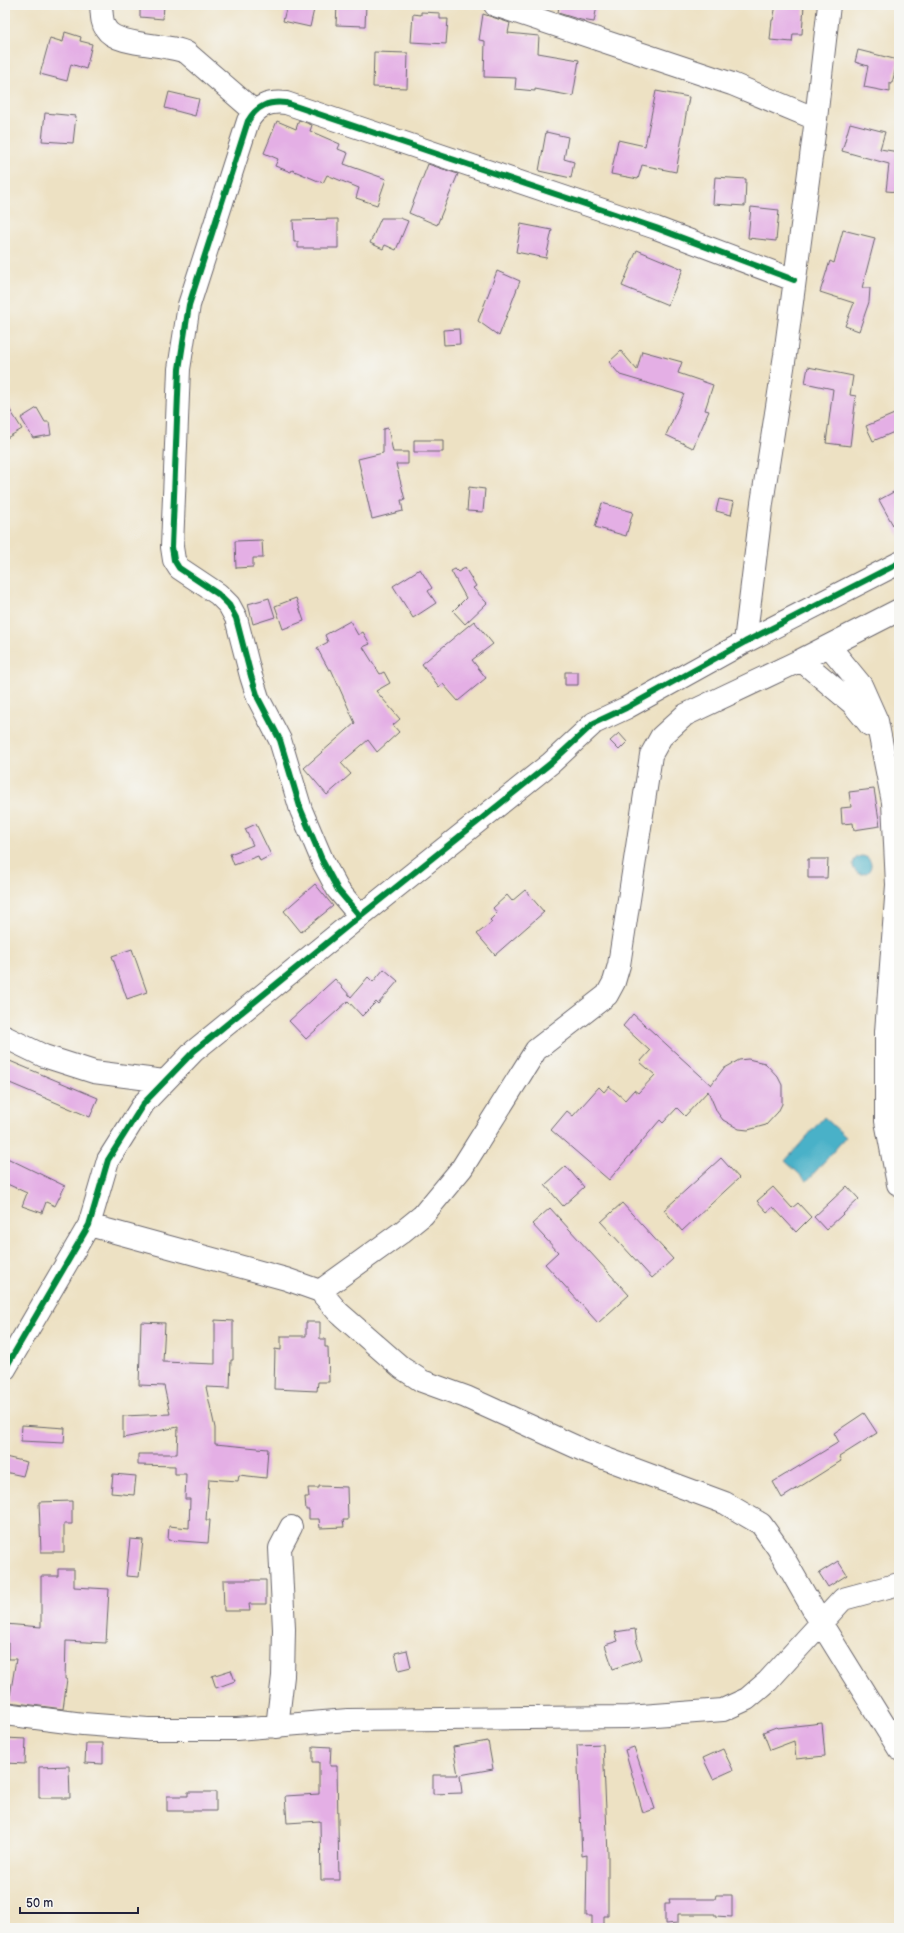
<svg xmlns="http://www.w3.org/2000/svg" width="904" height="1933" viewBox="0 0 904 1933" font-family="'Balsamiq Sans',sans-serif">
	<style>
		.water { fill: #49b1c8; stroke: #366a82 }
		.building { fill: #e4afe5 }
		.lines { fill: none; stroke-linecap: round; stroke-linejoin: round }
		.minor-casing { stroke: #69656b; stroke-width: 24 }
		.minor { stroke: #fff; stroke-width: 22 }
		.cycleway-casing { stroke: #f6f6f2; stroke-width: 8 }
		.cycleway { stroke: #00873e; stroke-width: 6 }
	</style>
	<rect width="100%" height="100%" fill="#f6f6f2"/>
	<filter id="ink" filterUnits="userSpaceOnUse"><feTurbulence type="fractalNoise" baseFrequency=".025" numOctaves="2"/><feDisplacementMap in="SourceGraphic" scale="8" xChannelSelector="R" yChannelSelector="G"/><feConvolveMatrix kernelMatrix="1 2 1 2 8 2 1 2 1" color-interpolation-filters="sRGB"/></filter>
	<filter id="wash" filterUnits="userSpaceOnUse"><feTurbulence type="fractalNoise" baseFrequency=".012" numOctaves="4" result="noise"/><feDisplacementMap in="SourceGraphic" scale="16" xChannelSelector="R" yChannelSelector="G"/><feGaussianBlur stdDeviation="0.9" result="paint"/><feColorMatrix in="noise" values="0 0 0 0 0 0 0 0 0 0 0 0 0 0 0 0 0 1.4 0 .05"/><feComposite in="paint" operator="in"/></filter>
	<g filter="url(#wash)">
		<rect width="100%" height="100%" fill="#ede1c3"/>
		<!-- water -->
		<path class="water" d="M853 865a9 9 0 1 1 18 0a9 9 0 1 1-18 0Z
			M 824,1117 L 846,1137 L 807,1181 L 785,1161 Z"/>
		<g id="blocks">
			<!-- building -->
			<path class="building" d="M 140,5 L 164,5 L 163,19 L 140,17 Z
				M 287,5 L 315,5 L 310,27 L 283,21 Z
				M 337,5 L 366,5 L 365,26 L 336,25 Z
				M 559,5 L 597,5 L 594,22 L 581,20 L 558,13 Z
				M 776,5 L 804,5 L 802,34 L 793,34 L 792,42 L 770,40 L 772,20 L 773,20 Z
				M 421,12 L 440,13 L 440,19 L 448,19 L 446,44 L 411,42 L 413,14 L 421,15 Z
				M 483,14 L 510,23 L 508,33 L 539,36 L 538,53 L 579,60 L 573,96 L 535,89 L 535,91 L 515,89 L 516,78 L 484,77 L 485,41 L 479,40 Z
				M 65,32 L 81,37 L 80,41 L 92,44 L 86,69 L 71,64 L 67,81 L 40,74 L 50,38 L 63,42 Z
				M 858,50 L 898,60 L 892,83 L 890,83 L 890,92 L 864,87 L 868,66 L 855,62 Z
				M 374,52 L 408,53 L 407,88 L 373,87 Z
				M 656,91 L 689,97 L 676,172 L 642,165 L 638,179 L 611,174 L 618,140 L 645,146 Z
				M 169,92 L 199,99 L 195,116 L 165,108 Z
				M 45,113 L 76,116 L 73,143 L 42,141 Z
				M 299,120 L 312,125 L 310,131 L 340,144 L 338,149 L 348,153 L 344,164 L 386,179 L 377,205 L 356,198 L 359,188 L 327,175 L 323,183 L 292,170 L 291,172 L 275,166 L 278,159 L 264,153 L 277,121 L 296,129 Z
				M 850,123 L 885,132 L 880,149 L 899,152 L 899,192 L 886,191 L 889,164 L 842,151 Z
				M 546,132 L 568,137 L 564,159 L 574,162 L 571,178 L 539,171 Z
				M 428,164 L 458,174 L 437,225 L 409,213 Z
				M 715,177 L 746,179 L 745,206 L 713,204 Z
				M 751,207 L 779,210 L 776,241 L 748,238 Z
				M 381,218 L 400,218 L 408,221 L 396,250 L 385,245 L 383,249 L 370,243 Z
				M 338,219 L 338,248 L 298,248 L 298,242 L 294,242 L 293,220 Z
				M 521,224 L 552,230 L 546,258 L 516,252 Z
				M 843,230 L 875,238 L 862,288 L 870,288 L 869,302 L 859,331 L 845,326 L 854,303 L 820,292 L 830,261 L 834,263 Z
				M 637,250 L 683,269 L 668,305 L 622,286 Z
				M 497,271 L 520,281 L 499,336 L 478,321 Z
				M 459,329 L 460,344 L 444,345 L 443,330 Z
				M 621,351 L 637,370 L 642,351 L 682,362 L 678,373 L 713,385 L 705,410 L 709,411 L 693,448 L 666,435 L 684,394 L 620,375 L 609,362 Z
				M 808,367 L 853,376 L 850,395 L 856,396 L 850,446 L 826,443 L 833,389 L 805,383 Z
				M 5,402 L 22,429 L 5,439 Z
				M 37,408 L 45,422 L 49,422 L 51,435 L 33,438 L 21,418 Z
				M 899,412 L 899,430 L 873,441 L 866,426 Z
				M 388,428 L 393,452 L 408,452 L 408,464 L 396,464 L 405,500 L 401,500 L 403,511 L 372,519 L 358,459 L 383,453 L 383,429 Z
				M 414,440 L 443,440 L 443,452 L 414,452 Z
				M 469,487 L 485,489 L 483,512 L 467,511 Z
				M 899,489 L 899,536 L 879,500 Z
				M 719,499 L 734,502 L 731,515 L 716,511 Z
				M 602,503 L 633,512 L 626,536 L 595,527 Z
				M 262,540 L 263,558 L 253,558 L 253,567 L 236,568 L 235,541 Z
				M 465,568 L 476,586 L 473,588 L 487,603 L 465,624 L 453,611 L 466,598 L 451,571 L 455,569 L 458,572 Z
				M 420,569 L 432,588 L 428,591 L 436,603 L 413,618 L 393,586 Z
				M 269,598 L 275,617 L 253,624 L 248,604 Z
				M 296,598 L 304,621 L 283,629 L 275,606 Z
				M 350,621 L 358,635 L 363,632 L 370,644 L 363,647 L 380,674 L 384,672 L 390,683 L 376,691 L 400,719 L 393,725 L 399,732 L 377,752 L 368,740 L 341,763 L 351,774 L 327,795 L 304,768 L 355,723 L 331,669 L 329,670 L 317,648 L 328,642 L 325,635 Z
				M 474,621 L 493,644 L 472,660 L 486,678 L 458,701 L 443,684 L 439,687 L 422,664 Z
				M 565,672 L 578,672 L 578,685 L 565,685 Z
				M 619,733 L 627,742 L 619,750 L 610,741 Z
				M 874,789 L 880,826 L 854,830 L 853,823 L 842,824 L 841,808 L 851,807 L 849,792 Z
				M 256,824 L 271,855 L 260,861 L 258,856 L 234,865 L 230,854 L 253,845 L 245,829 Z
				M 808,859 L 828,859 L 827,878 L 808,878 Z
				M 315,884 L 333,906 L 301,932 L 284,911 Z
				M 525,890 L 544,912 L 495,955 L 477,934 L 492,922 L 490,920 L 497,913 L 493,908 L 507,895 L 512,901 Z
				M 132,949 L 147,992 L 127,999 L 112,956 Z
				M 384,969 L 398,981 L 378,1004 L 376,1002 L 362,1016 L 348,1001 L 306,1039 L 289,1021 L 335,979 L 351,997 L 368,977 L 373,982 Z
				M 633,1014 L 711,1085 L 723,1069 L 739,1060 L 748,1059 L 765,1063 L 778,1077 L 782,1085 L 782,1104 L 778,1112 L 766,1125 L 748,1130 L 739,1129 L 723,1120 L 717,1112 L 708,1091 L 685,1116 L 677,1108 L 663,1123 L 660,1120 L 609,1180 L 551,1130 L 567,1111 L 573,1116 L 599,1087 L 604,1092 L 609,1086 L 625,1100 L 634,1090 L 638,1093 L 655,1075 L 640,1062 L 650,1051 L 623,1026 Z
				M 5,1059 L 98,1098 L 90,1117 L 5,1081 Z
				M 5,1157 L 65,1186 L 55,1206 L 46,1202 L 42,1213 L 22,1206 L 27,1193 L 5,1183 Z
				M 721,1158 L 739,1178 L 682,1231 L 664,1210 Z
				M 566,1166 L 584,1187 L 563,1206 L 545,1185 Z
				M 847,1186 L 859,1199 L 826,1230 L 814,1217 Z
				M 773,1187 L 792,1208 L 798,1203 L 811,1217 L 796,1232 L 773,1207 L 767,1212 L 757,1201 Z
				M 622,1203 L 673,1259 L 652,1278 L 601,1222 Z
				M 550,1208 L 629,1295 L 598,1323 L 545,1264 L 558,1252 L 532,1224 Z
				M 215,1320 L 233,1321 L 233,1360 L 231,1360 L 230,1388 L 206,1387 L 215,1428 L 215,1444 L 268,1449 L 266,1478 L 239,1475 L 238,1481 L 209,1479 L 206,1520 L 210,1520 L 208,1543 L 168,1540 L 169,1526 L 189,1528 L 190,1499 L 185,1499 L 186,1474 L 175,1474 L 175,1466 L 138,1465 L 138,1454 L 177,1454 L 178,1427 L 123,1438 L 123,1416 L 170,1414 L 164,1386 L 139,1385 L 141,1322 L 165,1323 L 163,1362 L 215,1364 Z
				M 306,1322 L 320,1322 L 320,1339 L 325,1339 L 325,1347 L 328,1347 L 329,1382 L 318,1382 L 317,1391 L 274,1389 L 275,1349 L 281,1350 L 281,1336 L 306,1336 Z
				M 864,1413 L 877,1433 L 839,1457 L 841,1461 L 782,1498 L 773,1482 L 839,1442 L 834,1433 Z
				M 22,1425 L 65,1428 L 64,1443 L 21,1441 Z
				M 5,1457 L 27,1462 L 23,1476 L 5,1472 Z
				M 113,1474 L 136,1476 L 134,1495 L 111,1493 Z
				M 319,1486 L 347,1487 L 348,1520 L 343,1520 L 344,1527 L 320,1528 L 319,1519 L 309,1519 L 309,1510 L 306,1510 L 305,1497 L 309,1497 L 308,1488 L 319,1488 Z
				M 72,1501 L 72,1524 L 64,1524 L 64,1552 L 41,1552 L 39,1502 Z
				M 130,1539 L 143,1540 L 139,1577 L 126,1576 Z
				M 838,1561 L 847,1575 L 828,1587 L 819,1573 Z
				M 58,1569 L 74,1569 L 74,1587 L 109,1589 L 106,1643 L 66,1641 L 65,1679 L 67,1679 L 63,1709 L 9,1702 L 16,1659 L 8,1659 L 8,1643 L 5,1642 L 5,1624 L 41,1627 L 41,1576 L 58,1576 Z
				M 223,1580 L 266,1580 L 266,1604 L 249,1604 L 250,1611 L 224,1611 Z
				M 635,1629 L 637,1643 L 642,1659 L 613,1669 L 605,1645 L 618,1641 L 615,1632 Z
				M 407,1650 L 411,1667 L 399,1670 L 395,1653 Z
				M 231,1670 L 235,1681 L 216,1688 L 212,1676 Z
				M 822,1723 L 825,1756 L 796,1759 L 794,1741 L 770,1750 L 763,1732 L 776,1727 L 777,1728 Z
				M 5,1738 L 26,1739 L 25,1764 L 5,1763 Z
				M 488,1741 L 493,1769 L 460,1775 L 462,1793 L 433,1794 L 433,1775 L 458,1775 L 453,1747 Z
				M 86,1743 L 103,1743 L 103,1764 L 85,1763 Z
				M 603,1744 L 608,1854 L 608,1916 L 604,1916 L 604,1928 L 592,1928 L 592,1916 L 586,1916 L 587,1855 L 582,1856 L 577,1745 Z
				M 313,1746 L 331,1747 L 330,1766 L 337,1766 L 339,1880 L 321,1880 L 320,1821 L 287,1823 L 285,1796 L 319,1794 L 319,1762 L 313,1762 Z
				M 634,1747 L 655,1809 L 643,1813 L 625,1750 Z
				M 723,1749 L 733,1770 L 713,1779 L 703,1758 Z
				M 69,1766 L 70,1798 L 39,1798 L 39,1767 Z
				M 188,1792 L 216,1792 L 216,1811 L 167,1811 L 167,1796 L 188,1796 Z
				M 716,1895 L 732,1895 L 732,1917 L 715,1916 L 715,1914 L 678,1914 L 678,1923 L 665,1924 L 665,1903 L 670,1903 L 669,1899 L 715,1899 Z"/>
		</g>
	</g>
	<g filter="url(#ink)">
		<use href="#blocks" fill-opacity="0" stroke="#69656b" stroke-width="1"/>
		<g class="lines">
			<defs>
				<path id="minor" d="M 101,5 C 102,13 101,22 106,29 C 117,47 169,43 187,53 L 254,111
					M 495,5 L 732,84 L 816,119
					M 745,642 L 762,503 L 785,355 L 816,119 L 829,5
					M 829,646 L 861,685 L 877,721 L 893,802 L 897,885 L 886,1032 L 886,1121 L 898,1184
					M 801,660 L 852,703 L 870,725
					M 360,916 L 338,890 L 323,862 L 301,810 L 280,740 L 258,698 L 251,676 L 236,618 L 229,605 L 218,594 L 179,568 L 174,560 L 172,547 L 179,369 L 189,305 L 248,121 C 257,106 268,101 286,103 L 656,228 L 794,280
					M 5,1037 L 44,1056 L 94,1072 L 164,1081
					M 89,1225 L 286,1279 L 320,1291 L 338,1312 L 402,1368 L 422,1381 L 466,1397 L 585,1451 L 725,1503 L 761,1524 L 778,1548 L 821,1623 L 899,1749
					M 320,1291 L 402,1232 L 423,1215 L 462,1168 L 536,1050 L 607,995 L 614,982 L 619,965 L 651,755 L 661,737 L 685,715 L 801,660 L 899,610
					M 5,1369 L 89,1225 L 108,1160 L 144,1103 L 194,1051 L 360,916 L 551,763 L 594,723 L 626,708 L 745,642 L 899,563
					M 5,1714 L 83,1724 L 148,1729 L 237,1729 L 348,1720 L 628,1717 L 723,1710 L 747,1699 L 768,1681 L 843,1599 L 899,1584
					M 277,1727 L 283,1676 L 284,1629 L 280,1548 L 291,1527"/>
			</defs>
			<!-- minor casing -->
			<use href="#minor" class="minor-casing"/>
			<!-- minor -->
			<use href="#minor" class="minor"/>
			<defs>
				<path id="cycleway" d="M 360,916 L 338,890 L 323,862 L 301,810 L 280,740 L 258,698 L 251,676 L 236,618 L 229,605 L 218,594 L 179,568 L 174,560 L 172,547 L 179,369 L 189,305 L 248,121 C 257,106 268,101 286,103 L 656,228 L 794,280
					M 5,1369 L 89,1225 L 108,1160 L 144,1103 L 194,1051 L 360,916 L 551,763 L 594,723 L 626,708 L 745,642 L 899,563"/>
			</defs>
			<!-- cycleway casing -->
			<use href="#cycleway" class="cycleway-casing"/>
			<!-- cycleway -->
			<use href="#cycleway" class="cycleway"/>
		</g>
	</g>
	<!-- margin -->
	<rect width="904" height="1933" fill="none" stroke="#f6f6f2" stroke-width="20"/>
	<!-- scale -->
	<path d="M20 1907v6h118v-6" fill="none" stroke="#22223b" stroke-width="2"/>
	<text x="26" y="1907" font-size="12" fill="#22223b" stroke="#f6f6f2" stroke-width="3" paint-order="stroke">50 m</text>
</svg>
